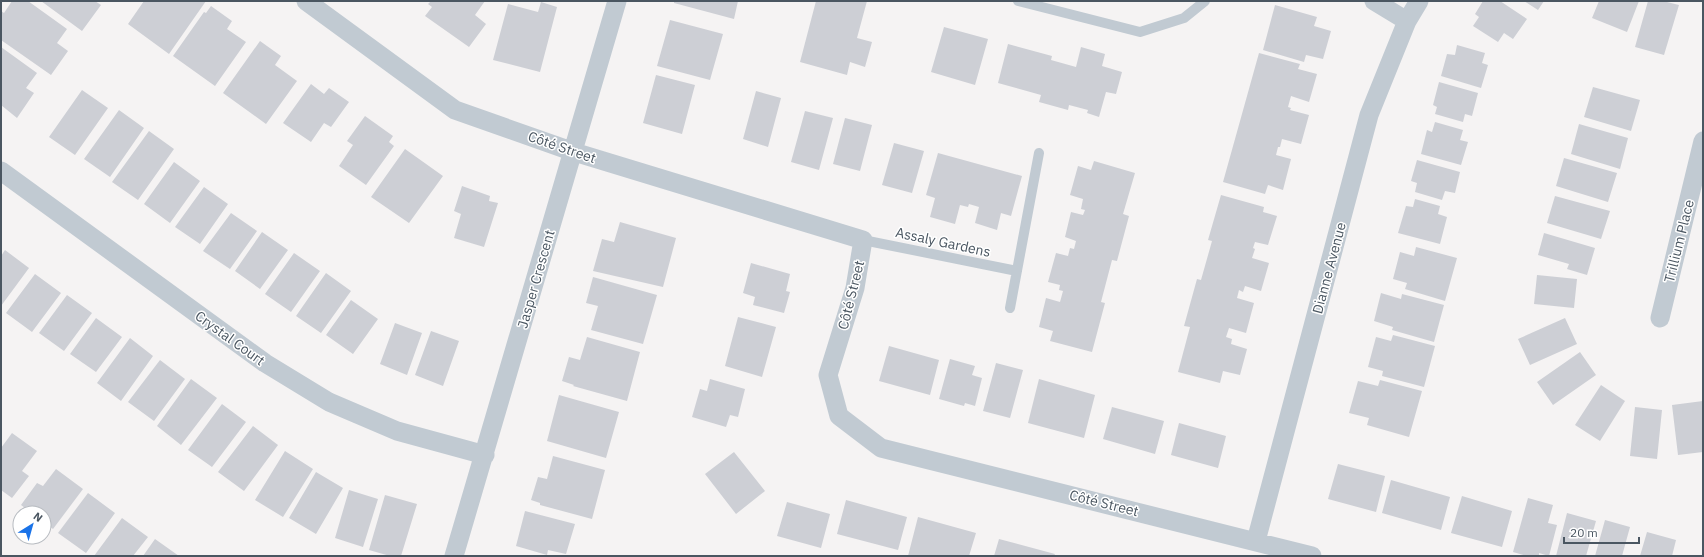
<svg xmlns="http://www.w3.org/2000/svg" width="1704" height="557" viewBox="0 0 1704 557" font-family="'IBM Plex Sans',sans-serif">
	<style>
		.building { fill: #cdcfd5 }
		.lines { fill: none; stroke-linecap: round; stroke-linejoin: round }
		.service { stroke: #c1cad2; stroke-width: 10 }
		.minor { stroke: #c1cad2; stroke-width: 19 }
		.labels { text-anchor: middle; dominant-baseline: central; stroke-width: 3; stroke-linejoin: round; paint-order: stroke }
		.street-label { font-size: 14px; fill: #4a5661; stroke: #fff }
	</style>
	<rect width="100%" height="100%" fill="#f5f3f3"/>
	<!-- building -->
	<path class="building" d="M 12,1 L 28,1 L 67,29 L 57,43 L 68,51 L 51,75 L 1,40 L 1,11 L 4,13 Z
		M 41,1 L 95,1 L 101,5 L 82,31 Z
		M 144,1 L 206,1 L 169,54 L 128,24 Z
		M 431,1 L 485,1 L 475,15 L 486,24 L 469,47 L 425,16 L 432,7 L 428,4 Z
		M 674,1 L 738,1 L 734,19 L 674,3 Z
		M 816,1 L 867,1 L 857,38 L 872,42 L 865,67 L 850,62 L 847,75 L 800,62 Z
		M 1483,1 L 1500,1 L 1527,19 L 1513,39 L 1504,33 L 1498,42 L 1473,26 L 1479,17 L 1475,14 Z
		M 1524,1 L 1544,1 L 1538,10 Z
		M 1599,1 L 1639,1 L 1627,32 L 1592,18 Z
		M 1648,1 L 1663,1 L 1679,5 L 1664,55 L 1635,47 Z
		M 541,2 L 557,7 L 540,72 L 493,60 L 508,4 L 538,12 Z
		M 1275,5 L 1317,17 L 1314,26 L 1331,31 L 1323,59 L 1306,55 L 1304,62 L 1263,50 Z
		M 211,6 L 232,21 L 227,29 L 246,42 L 215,86 L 173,56 L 204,12 L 206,13 Z
		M 670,20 L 723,34 L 710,80 L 657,66 Z
		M 944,27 L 988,39 L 975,85 L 931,72 Z
		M 260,41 L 281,56 L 275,65 L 297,81 L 266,124 L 223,93 Z
		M 1008,44 L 1052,56 L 1051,60 L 1076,67 L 1081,47 L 1105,54 L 1102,66 L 1122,72 L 1116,94 L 1106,92 L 1099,117 L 1087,113 L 1088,110 L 1069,105 L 1068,110 L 1039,102 L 1041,95 L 998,83 Z
		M 1457,45 L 1485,53 L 1482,63 L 1488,65 L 1481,88 L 1441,76 L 1447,54 L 1455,55 Z
		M 1,47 L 37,73 L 26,88 L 34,93 L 17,118 L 1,105 Z
		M 1259,53 L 1300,64 L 1298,69 L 1317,74 L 1309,102 L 1291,96 L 1288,107 L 1291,108 L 1290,110 L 1309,115 L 1301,144 L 1282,139 L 1280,147 L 1278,147 L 1276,155 L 1291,159 L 1283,190 L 1268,185 L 1265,194 L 1223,182 Z
		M 656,75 L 695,85 L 682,134 L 643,123 Z
		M 1439,82 L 1478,93 L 1472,116 L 1465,114 L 1463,122 L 1435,114 L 1437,107 L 1433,105 Z
		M 311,84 L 324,94 L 329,88 L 349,102 L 331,127 L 324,123 L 311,142 L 283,123 Z
		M 1593,87 L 1640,100 L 1631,131 L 1584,117 Z
		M 82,90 L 108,108 L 75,155 L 49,137 Z
		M 756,91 L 781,98 L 768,147 L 743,139 Z
		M 119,110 L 144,128 L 110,177 L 84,159 Z
		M 805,111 L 833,118 L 819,170 L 791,162 Z
		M 365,116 L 393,136 L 389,142 L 394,146 L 366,185 L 339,166 L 353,145 L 347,141 Z
		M 845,118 L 872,125 L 860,171 L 833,164 Z
		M 1435,122 L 1463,130 L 1460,140 L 1468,142 L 1461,165 L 1421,154 L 1427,130 L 1432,132 Z
		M 1579,124 L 1628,138 L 1620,169 L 1571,154 Z
		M 149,131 L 174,149 L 138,200 L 112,182 Z
		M 894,143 L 924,151 L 912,193 L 882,185 Z
		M 405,149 L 443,176 L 409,223 L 371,197 Z
		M 938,153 L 1022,176 L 1011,216 L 1001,213 L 997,230 L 975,223 L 979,207 L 969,204 L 968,207 L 960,205 L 955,224 L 930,217 L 935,198 L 926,195 Z
		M 1564,158 L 1617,173 L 1608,202 L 1556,186 Z
		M 1417,160 L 1460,172 L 1455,193 L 1445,191 L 1442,200 L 1415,192 L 1417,183 L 1411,181 Z
		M 1094,161 L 1135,173 L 1123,214 L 1129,216 L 1117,261 L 1112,260 L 1101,302 L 1105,303 L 1092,352 L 1050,341 L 1053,331 L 1039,327 L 1046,298 L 1060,302 L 1063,291 L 1059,290 L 1060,285 L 1048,282 L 1056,253 L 1068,256 L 1070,248 L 1074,249 L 1076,241 L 1065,237 L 1071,212 L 1083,215 L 1085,210 L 1081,209 L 1083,199 L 1070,195 L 1078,166 L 1091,170 Z
		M 174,162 L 200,181 L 170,223 L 144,204 Z
		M 462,186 L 490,196 L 489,201 L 498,203 L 484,247 L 454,238 L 461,214 L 454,211 Z
		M 204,187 L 228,204 L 200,244 L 175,227 Z
		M 1221,195 L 1264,207 L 1263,212 L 1277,216 L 1268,245 L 1255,242 L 1253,248 L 1255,249 L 1252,258 L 1269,263 L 1261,291 L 1245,286 L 1243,292 L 1239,290 L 1237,298 L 1254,303 L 1246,333 L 1229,328 L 1226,337 L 1232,339 L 1231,344 L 1247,349 L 1240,375 L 1223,371 L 1220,383 L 1178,372 L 1190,327 L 1184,326 L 1197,279 L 1201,280 L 1212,241 L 1208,240 Z
		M 1555,196 L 1610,211 L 1601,239 L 1547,223 Z
		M 1415,199 L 1440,206 L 1438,214 L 1447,217 L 1440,244 L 1398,233 L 1406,206 L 1413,207 Z
		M 231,213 L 257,231 L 230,269 L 203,251 Z
		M 620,222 L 676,238 L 663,287 L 593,271 L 602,239 L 614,242 Z
		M 262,232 L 288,250 L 260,289 L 235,271 Z
		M 1544,233 L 1595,248 L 1587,275 L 1567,269 L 1569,264 L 1538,255 Z
		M 1416,247 L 1457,258 L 1445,301 L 1405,289 L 1407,283 L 1393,279 L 1400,252 L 1414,256 Z
		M 5,250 L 29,268 L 1,306 L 1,256 Z
		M 294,253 L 320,271 L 291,312 L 265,294 Z
		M 751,263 L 790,274 L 786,291 L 790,292 L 784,313 L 753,305 L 755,297 L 743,293 Z
		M 326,273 L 351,291 L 321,333 L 296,316 Z
		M 35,274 L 61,293 L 32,332 L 6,313 Z
		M 1537,275 L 1577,279 L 1574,308 L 1534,304 Z
		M 593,277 L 657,295 L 643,344 L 591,330 L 598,306 L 586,303 Z
		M 1381,293 L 1401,299 L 1402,294 L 1444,305 L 1434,342 L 1392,330 L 1393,327 L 1374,321 Z
		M 67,295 L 92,313 L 64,351 L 39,333 Z
		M 351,300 L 378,319 L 353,354 L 326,335 Z
		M 738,317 L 776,327 L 762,377 L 725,366 Z
		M 96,318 L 122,337 L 96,372 L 70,354 Z
		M 1565,318 L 1577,344 L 1530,365 L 1518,339 Z
		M 395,323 L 422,333 L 407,375 L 380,364 Z
		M 431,331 L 459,341 L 443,386 L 415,375 Z
		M 1393,335 L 1435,346 L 1424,387 L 1382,376 L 1383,371 L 1368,367 L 1376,337 L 1391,341 Z
		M 587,337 L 640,352 L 627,401 L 573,386 L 574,385 L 562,381 L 569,357 L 580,360 Z
		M 130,338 L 153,356 L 121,401 L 97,383 Z
		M 889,346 L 939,360 L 930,395 L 879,381 Z
		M 1580,352 L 1596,375 L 1553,405 L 1537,382 Z
		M 950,359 L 975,366 L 972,375 L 982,378 L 975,406 L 965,403 L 964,406 L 939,399 Z
		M 160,360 L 185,379 L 154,421 L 128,402 Z
		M 996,363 L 1023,370 L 1010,418 L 983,411 Z
		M 191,379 L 217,398 L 181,445 L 157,426 Z
		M 710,379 L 745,389 L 738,417 L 730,415 L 726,427 L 692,417 L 700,389 L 707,391 Z
		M 1039,379 L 1095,395 L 1084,438 L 1028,423 Z
		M 1380,380 L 1422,391 L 1409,437 L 1367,425 L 1369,418 L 1349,413 L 1358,381 L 1378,386 Z
		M 1601,385 L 1625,401 L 1600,441 L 1575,425 Z
		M 559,395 L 619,412 L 606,458 L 547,441 Z
		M 1703,401 L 1703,452 L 1678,455 L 1672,405 Z
		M 222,404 L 246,422 L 212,467 L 188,450 Z
		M 1112,407 L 1164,421 L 1155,454 L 1103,439 Z
		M 1635,407 L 1662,410 L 1657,459 L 1630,456 Z
		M 1179,423 L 1226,436 L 1218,468 L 1171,455 Z
		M 253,426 L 278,445 L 244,491 L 218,472 Z
		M 12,433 L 37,451 L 22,471 L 29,476 L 12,498 L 1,490 L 1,448 Z
		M 285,451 L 313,469 L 283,517 L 255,500 Z
		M 734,452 L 765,491 L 736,514 L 705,474 Z
		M 553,456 L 605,470 L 592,519 L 540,505 L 540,503 L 531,500 L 538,477 L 547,479 Z
		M 1338,464 L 1385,476 L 1376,512 L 1328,499 Z
		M 56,469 L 83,489 L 53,529 L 44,522 L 44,513 L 32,513 L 21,505 L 37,483 L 43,486 Z
		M 316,472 L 343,488 L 316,534 L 289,518 Z
		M 1391,480 L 1450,497 L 1441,530 L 1382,513 Z
		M 349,490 L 378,499 L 363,547 L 335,538 Z
		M 88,493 L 115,513 L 86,553 L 58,533 Z
		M 385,495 L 417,504 L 401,556 L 390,556 L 369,550 Z
		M 1462,496 L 1512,511 L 1502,547 L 1451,533 Z
		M 1528,498 L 1553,505 L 1548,523 L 1557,525 L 1549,556 L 1539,553 L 1539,556 L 1527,556 L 1513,552 Z
		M 846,500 L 907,517 L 898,550 L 837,534 Z
		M 787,502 L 830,514 L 821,548 L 777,536 Z
		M 525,511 L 575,524 L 566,554 L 548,550 L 547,555 L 516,546 Z
		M 1567,513 L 1596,521 L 1586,556 L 1556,556 Z
		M 918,517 L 976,533 L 969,556 L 908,556 Z
		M 122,518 L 148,537 L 133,556 L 94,556 Z
		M 1605,520 L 1630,527 L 1622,556 L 1595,556 Z
		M 1647,532 L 1676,540 L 1672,556 L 1640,556 Z
		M 155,539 L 179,556 L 143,556 Z
		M 999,539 L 1055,554 L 1054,556 L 994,556 Z"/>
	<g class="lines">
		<!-- service -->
		<path class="service" d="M 1018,1 L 1140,32 L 1184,18 L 1205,1
			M 863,240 L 1017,271
			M 1010,308 L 1039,153"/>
		<!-- minor -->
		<path class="minor" d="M 306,1 L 455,110 L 574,152 L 863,240 L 855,288 L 828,375 L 839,416 L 881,448 L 1312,556
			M 1374,1 L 1407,21
			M 1,171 L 265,363 L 329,402 L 397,431 L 485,455
			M 1660,318 L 1703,141
			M 1256,541 L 1369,115 L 1407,21 L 1419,1
			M 454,556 L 617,1"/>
	</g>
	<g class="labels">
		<!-- street labels -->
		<g class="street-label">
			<text transform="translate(562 147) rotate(19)">Côté Street</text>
			<text transform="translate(1679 241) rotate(-76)">Trillium Place</text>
			<text transform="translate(943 242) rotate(12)">Assaly Gardens</text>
			<text transform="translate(1329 268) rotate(-75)">Dianne Avenue</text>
			<text transform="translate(536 279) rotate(-74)">Jasper Crescent</text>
			<text transform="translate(851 295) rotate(-76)">Côté Street</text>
			<text transform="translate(230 338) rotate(36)">Crystal Court</text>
			<text transform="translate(1104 503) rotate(14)">Côté Street</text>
		</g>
	</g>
	<!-- border -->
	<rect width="1704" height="557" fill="none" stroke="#4a5661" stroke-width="4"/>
	<!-- north arrow -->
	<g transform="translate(32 525) rotate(37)"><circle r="19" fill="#ffffff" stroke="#b7bbc0"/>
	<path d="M0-3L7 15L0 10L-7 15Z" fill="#1a73e8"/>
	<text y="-6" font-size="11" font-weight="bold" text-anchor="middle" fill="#4a5661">N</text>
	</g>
	<!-- scale -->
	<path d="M1564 537v6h75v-6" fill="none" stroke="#4a5661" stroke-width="2"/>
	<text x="1570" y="537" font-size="12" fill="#4a5661" stroke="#ffffff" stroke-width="3" paint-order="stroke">20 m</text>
</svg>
